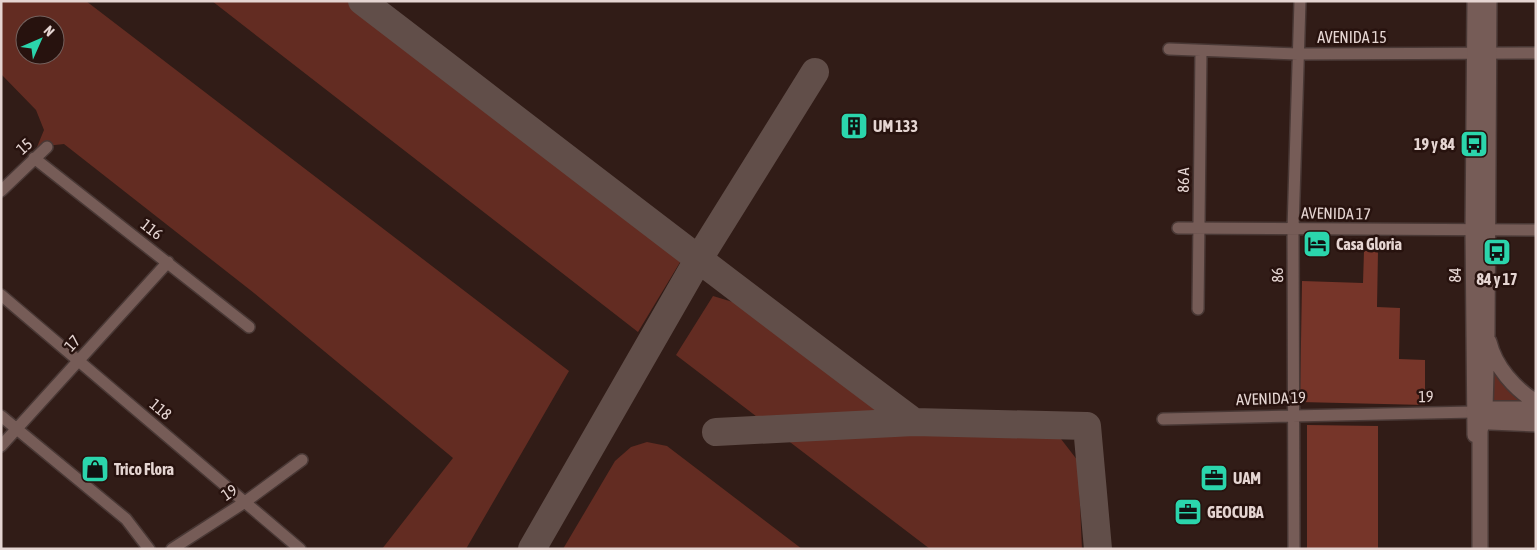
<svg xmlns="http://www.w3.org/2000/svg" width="1537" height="550" viewBox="0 0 1537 550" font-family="'Asap Condensed',sans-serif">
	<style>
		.green { fill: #632c22; fill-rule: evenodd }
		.forest { fill: #763529 }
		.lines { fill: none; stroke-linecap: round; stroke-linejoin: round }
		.taxiway { stroke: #614e49; stroke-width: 28 }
		.street-casing { stroke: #493835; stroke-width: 14 }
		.secondary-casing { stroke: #493835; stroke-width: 18 }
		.street { stroke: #765c57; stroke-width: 11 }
		.secondary { stroke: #765c57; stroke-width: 15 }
		.labels { text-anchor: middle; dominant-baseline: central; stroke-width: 5; stroke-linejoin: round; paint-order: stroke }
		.street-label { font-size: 16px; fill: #e5d5d2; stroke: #27120e }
		.poi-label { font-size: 16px; font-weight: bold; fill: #e5d5d2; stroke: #27120e; text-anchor: start }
	</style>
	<rect width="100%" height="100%" fill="#311c17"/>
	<!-- green -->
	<path class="green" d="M 1,1 L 86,1 L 569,371 L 466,549 L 382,549 L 453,458 L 254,293 L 64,144 L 37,147 L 44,130 L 36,110 L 1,74 ZM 25,25 L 55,25 L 55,55 L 25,55 Z
		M 212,1 L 353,1 L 682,259 L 638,332 Z
		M 713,296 L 746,306 L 924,435 L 1048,433 L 1061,439 L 1078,461 L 1082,549 L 930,549 L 676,355 Z
		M 1489,339 L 1534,401 L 1485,409 Z
		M 647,442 L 667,446 L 802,549 L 563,549 L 615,461 L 631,447 Z"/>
	<!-- forest -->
	<path class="forest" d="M 1364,251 L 1378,251 L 1377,307 L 1400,308 L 1399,359 L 1425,360 L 1425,405 L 1300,402 L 1302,281 L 1363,283 Z
		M 1307,425 L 1378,426 L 1378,549 L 1307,549 Z"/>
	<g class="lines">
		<!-- taxiway -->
		<path class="taxiway" d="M 362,1 C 546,142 729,284 914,422
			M 716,432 L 914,422 L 1087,426 L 1098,549
			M 532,549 L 698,260 L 815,72"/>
		<defs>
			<path id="street" d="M 1169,49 L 1298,54 L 1536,53
				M 34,158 L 249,327
				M 1,191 L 47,147
				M 1178,228 L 1536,230
				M 1,295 L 300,549
				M 1198,309 L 1201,51
				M 1,416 L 126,519 L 149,549
				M 1163,419 L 1473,412
				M 1,446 L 168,262
				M 172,549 L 245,502 L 302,460
				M 1294,549 L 1293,229 L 1300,1"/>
			<path id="secondary" d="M 1489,342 C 1495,367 1515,389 1536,402
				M 1477,411 L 1485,409 L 1536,409
				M 1474,413 L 1490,422 L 1536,424
				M 1475,435 L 1473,231 L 1475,1
				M 1480,549 L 1480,431 L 1485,409 L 1487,333 L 1489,1"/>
		</defs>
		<!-- street casing -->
		<use href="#street" class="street-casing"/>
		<!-- secondary casing -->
		<use href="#secondary" class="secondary-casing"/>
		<!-- street -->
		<use href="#street" class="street"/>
		<!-- secondary -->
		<use href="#secondary" class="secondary"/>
	</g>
	<!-- icons -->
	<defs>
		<symbol id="building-square" viewBox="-11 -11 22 22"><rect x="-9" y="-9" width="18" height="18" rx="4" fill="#2bd5ac" stroke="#27120e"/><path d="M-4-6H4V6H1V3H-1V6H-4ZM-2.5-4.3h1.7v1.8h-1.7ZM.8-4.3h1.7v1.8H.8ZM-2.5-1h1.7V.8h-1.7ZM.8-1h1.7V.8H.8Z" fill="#111"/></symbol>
		<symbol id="bus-square" viewBox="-11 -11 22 22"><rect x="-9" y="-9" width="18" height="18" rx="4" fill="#2bd5ac" stroke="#27120e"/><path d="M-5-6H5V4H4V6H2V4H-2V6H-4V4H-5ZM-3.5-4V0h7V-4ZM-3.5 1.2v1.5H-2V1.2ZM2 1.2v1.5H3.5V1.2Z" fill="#111"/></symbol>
		<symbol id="hotel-square" viewBox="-11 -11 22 22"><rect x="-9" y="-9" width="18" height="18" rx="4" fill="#2bd5ac" stroke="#27120e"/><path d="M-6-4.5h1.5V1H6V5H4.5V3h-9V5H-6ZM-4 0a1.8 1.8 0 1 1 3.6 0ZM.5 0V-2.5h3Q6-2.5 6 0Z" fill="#111"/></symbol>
		<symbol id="shop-square" viewBox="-11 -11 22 22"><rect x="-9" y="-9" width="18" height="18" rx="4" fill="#2bd5ac" stroke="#27120e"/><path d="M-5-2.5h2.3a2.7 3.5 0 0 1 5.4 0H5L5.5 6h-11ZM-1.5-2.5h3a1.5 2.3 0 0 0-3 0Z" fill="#111"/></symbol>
		<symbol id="office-square" viewBox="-11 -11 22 22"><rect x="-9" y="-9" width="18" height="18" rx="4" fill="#2bd5ac" stroke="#27120e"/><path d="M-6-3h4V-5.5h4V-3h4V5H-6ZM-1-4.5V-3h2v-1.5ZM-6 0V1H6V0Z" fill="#111"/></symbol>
	</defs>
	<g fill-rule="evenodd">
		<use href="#building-square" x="838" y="110" width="32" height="32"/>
		<use href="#bus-square" x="1458" y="128" width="32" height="32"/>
		<use href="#hotel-square" x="1301" y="228" width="32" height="32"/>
		<use href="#bus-square" x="1481" y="236" width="32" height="32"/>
		<use href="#shop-square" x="79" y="453" width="32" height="32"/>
		<use href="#office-square" x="1198" y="462" width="32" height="32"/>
		<use href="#office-square" x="1172" y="496" width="32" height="32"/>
	</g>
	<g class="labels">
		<!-- street labels -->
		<g class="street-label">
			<text x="1352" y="37">AVENIDA 15</text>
			<text transform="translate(24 146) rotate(-42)">15</text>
			<text transform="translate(1183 180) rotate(-89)">86 A</text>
			<text transform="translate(1336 213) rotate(1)">AVENIDA 17</text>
			<text transform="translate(152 229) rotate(38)">116</text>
			<text transform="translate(1277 275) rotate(-91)">86</text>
			<text transform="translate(1455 275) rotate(-90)">84</text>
			<text transform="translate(72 343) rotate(-48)">17</text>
			<text transform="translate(1426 396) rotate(-1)">19</text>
			<text transform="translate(1271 398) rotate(-2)">AVENIDA 19</text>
			<text transform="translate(161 409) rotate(40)">118</text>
			<text transform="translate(229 492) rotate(-33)">19</text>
		</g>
		<!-- poi labels -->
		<g class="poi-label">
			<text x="873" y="126">UM 133</text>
			<text x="1455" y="144" text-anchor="end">19 y 84</text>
			<text x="1336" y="244">Casa Gloria</text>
			<text x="1497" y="279" text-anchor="middle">84 y 17</text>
			<text x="114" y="469">Trico Flora</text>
			<text x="1233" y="478">UAM</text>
			<text x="1207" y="512">GEOCUBA</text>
		</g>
	</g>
	<!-- border -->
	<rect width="1537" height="550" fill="none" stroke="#e5d5d2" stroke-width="5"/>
	<!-- north arrow -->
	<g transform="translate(40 40) rotate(45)"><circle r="24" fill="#27120e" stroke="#73605c"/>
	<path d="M0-4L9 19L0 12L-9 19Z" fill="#2bd5ac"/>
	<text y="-8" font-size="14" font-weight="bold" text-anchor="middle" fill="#e5d5d2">N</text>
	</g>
</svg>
